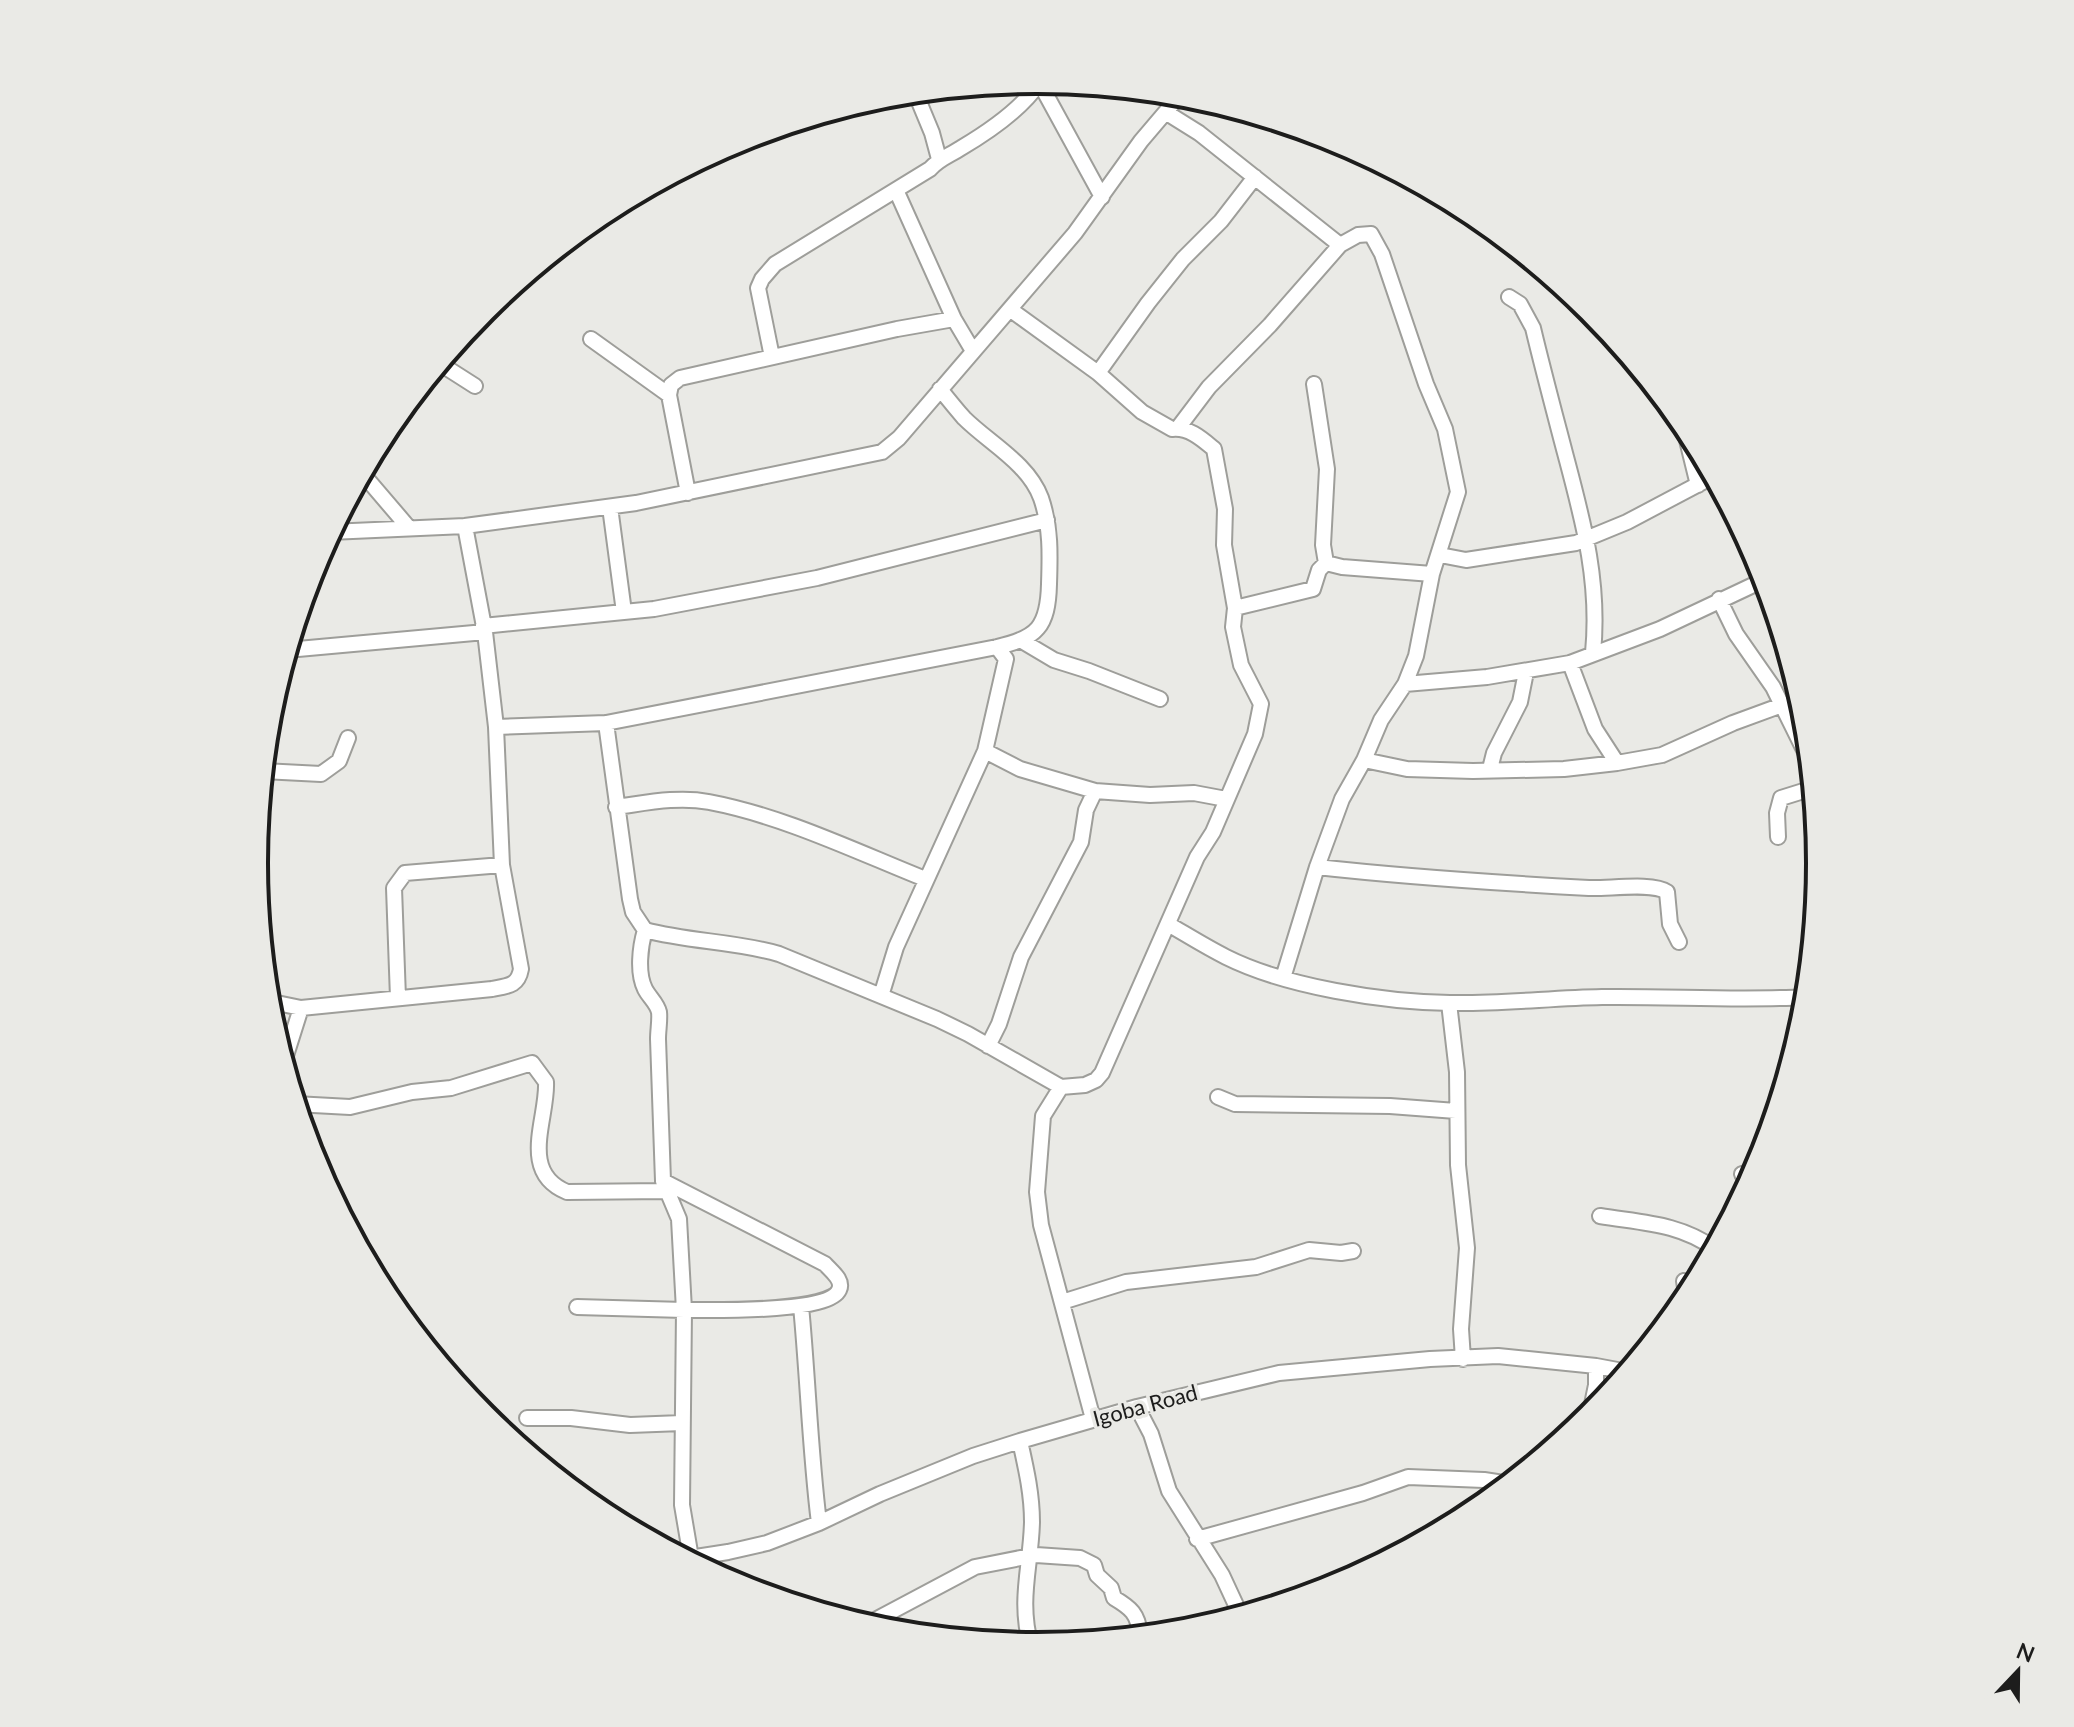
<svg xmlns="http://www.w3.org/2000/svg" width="2074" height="1727" viewBox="0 0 2074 1727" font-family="Lato,sans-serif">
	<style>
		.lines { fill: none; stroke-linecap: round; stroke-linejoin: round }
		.minor-casing { stroke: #9e9e9a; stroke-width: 18 }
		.minor { stroke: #fff; stroke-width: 14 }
		.labels { text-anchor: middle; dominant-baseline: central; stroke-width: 7; stroke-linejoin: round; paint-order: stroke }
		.street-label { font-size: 22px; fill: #1d1d1c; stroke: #eaeae6 }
		.rim { fill: none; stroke: #1d1d1c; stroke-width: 4 }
	</style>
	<rect width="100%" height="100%" fill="#eaeae6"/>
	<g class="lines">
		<defs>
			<path id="minor" d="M 1038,80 L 1102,197
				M 915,92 L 932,133 L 939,159
				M 1167,113 L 1199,133 L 1340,245
				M 896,190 L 954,319 L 973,351
				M 1509,297 L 1520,304 L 1533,328 C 1543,370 1554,411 1565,453 C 1583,521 1600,581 1593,653
				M 591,339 L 669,395
				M 772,357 L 758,288 L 762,279 L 775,264 L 930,169 C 940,158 949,156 961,148 C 988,132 1021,110 1039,83
				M 439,363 L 475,386
				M 1098,373 L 1148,303 L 1183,259 L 1221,221 L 1255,177
				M 1314,384 L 1327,469 L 1323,545 L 1326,563 L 1342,567 L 1432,574
				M 1676,413 L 1686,436 L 1698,485
				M 1178,428 L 1209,387 L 1270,325 L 1340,245 L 1358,235 L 1371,234 L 1382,254 L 1426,384 L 1445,429 L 1458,492 L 1432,574 L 1416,656 L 1405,684 L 1381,720 L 1364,760 L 1342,799 L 1317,867 L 1283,978
				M 362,473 L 409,528
				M 688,493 L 669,395 L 671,385 L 680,378 L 897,329 L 954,319
				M 610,507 L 624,612
				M 330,532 L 465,526 L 636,503 L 882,452 L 899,438 L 1075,233 L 1141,141 L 1181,94
				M 1440,555 L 1466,560 L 1576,543 L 1627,522 L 1714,476
				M 1719,599 L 1736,634 L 1773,687 L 1811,764
				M 1235,608 L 1313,589 L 1319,570 L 1326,563
				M 483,626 L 654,609 L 817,578 L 1047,520
				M 1022,641 L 1054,660 L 1089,671 L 1160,699
				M 287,650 L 485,632
				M 1570,663 L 1595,729 L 1617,763
				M 1405,684 L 1487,677 L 1570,663 L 1660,629 L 1766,579
				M 606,723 L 630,899 L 633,912 L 645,930 C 689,942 735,941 779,954 L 937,1019 L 968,1034 L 1061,1087 L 1085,1085 L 1096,1080 L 1102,1073 L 1197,857 L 1213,832 L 1255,734 L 1261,704 L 1241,665 L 1233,627 L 1235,608 L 1224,545 L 1225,509 L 1214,449 C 1202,439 1189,427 1172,429 L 1142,412 L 1098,373 L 1011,310
				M 496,727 L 606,723 L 997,647 C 1037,638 1048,627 1049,584 C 1050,555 1051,527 1041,498 C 1028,463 989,443 964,418 C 956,409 948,399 940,389
				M 985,751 L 1020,769 L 1095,791 L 1150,795 L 1194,793 L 1226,799
				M 1364,760 L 1407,769 L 1473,771 L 1564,769 L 1617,763 L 1662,755 L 1733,723 L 1782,705
				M 1490,769 L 1494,753 L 1520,702 L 1526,672
				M 263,771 L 321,774 L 339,761 L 348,738
				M 616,807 C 646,803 678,796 709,802 C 783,816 855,851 925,879
				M 1778,837 L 1777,813 L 1781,798 L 1813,788
				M 1317,867 C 1407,877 1498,883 1589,888 C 1608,889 1653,882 1667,892 L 1670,924 L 1679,942
				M 1168,924 C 1187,935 1206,947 1226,957 C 1286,987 1383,1002 1450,1003 C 1501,1004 1551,998 1602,997 C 1670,996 1739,1001 1807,997
				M 881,996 L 896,947 L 985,751 L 1006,659 L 997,647
				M 398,998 L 394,888 L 405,873 L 502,865
				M 267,1001 L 301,1008 L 492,989 C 508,986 518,986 521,969 L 502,865 L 496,727 L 485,632 L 465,526
				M 1449,1003 L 1457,1072 L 1458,1165 L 1467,1248 L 1461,1329 L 1463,1359
				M 988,1046 L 999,1024 L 1021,957 L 1081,842 L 1086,810 L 1095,791
				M 283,1065 L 301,1008
				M 1061,1087 L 1043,1116 L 1037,1192 L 1041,1225 L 1093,1419
				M 1218,1097 L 1235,1104 L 1390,1106 L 1456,1111
				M 295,1104 L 350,1107 L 412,1092 L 451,1088 L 532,1063 L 546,1082 C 548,1118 518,1172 567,1192 L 666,1191
				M 1742,1174 L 1756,1172
				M 663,1181 L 825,1264 C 831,1271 844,1280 839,1290 C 829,1313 710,1310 684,1310 L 682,1505 L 691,1558
				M 1600,1216 C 1642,1223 1679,1223 1715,1249
				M 1684,1281 L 1687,1300
				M 1062,1302 L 1126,1282 L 1256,1267 L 1309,1250 L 1341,1253 L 1353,1251
				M 801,1306 C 808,1379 810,1451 819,1523
				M 577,1307 L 684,1310 L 679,1219 L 663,1181 L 658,1039 C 658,1030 660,1020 659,1012 C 657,1003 649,997 645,989 C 637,973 640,947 645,930
				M 1137,1407 L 1151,1434 L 1169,1491 L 1222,1575 L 1241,1616
				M 527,1418 L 571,1418 L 630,1425 L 682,1423
				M 1589,1419 L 1596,1385 L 1596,1366
				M 1020,1441 C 1026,1468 1032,1494 1032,1522 C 1031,1566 1018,1601 1031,1646
				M 1197,1539 L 1363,1493 L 1408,1477 L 1484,1480 L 1510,1484
				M 683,1559 L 728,1552 L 767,1543 L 819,1523 L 880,1494 L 973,1456 L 1020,1441 L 1137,1407 L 1279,1373 L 1430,1359 L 1498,1356 L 1596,1366 L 1628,1372
				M 864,1626 L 975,1567 L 1036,1555 L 1080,1558 L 1094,1565 L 1097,1575 L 1111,1588 L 1114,1598 C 1131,1608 1138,1614 1140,1634 L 1107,1640"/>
		</defs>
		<!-- minor casing -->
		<use href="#minor" class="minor-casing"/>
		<!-- minor -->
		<use href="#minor" class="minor"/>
	</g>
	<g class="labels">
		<!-- street labels -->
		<g class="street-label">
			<text transform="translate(1145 1405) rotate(-15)">Igoba Road</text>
		</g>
	</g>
	<!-- crop -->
	<path d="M0 0H2074V1727H0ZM268 863a769 769 0 1 1 1538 0a769 769 0 1 1-1538 0Z" fill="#eaeae6" fill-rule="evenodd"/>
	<path class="rim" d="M268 863a769 769 0 1 1 1538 0a769 769 0 1 1-1538 0Z"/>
	<!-- north arrow -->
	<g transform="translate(2018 1671) rotate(22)" stroke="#eaeae6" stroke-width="6" paint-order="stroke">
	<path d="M0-6L14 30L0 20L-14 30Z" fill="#1d1d1c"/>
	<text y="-12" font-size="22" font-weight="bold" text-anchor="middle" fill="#1d1d1c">N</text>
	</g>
</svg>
